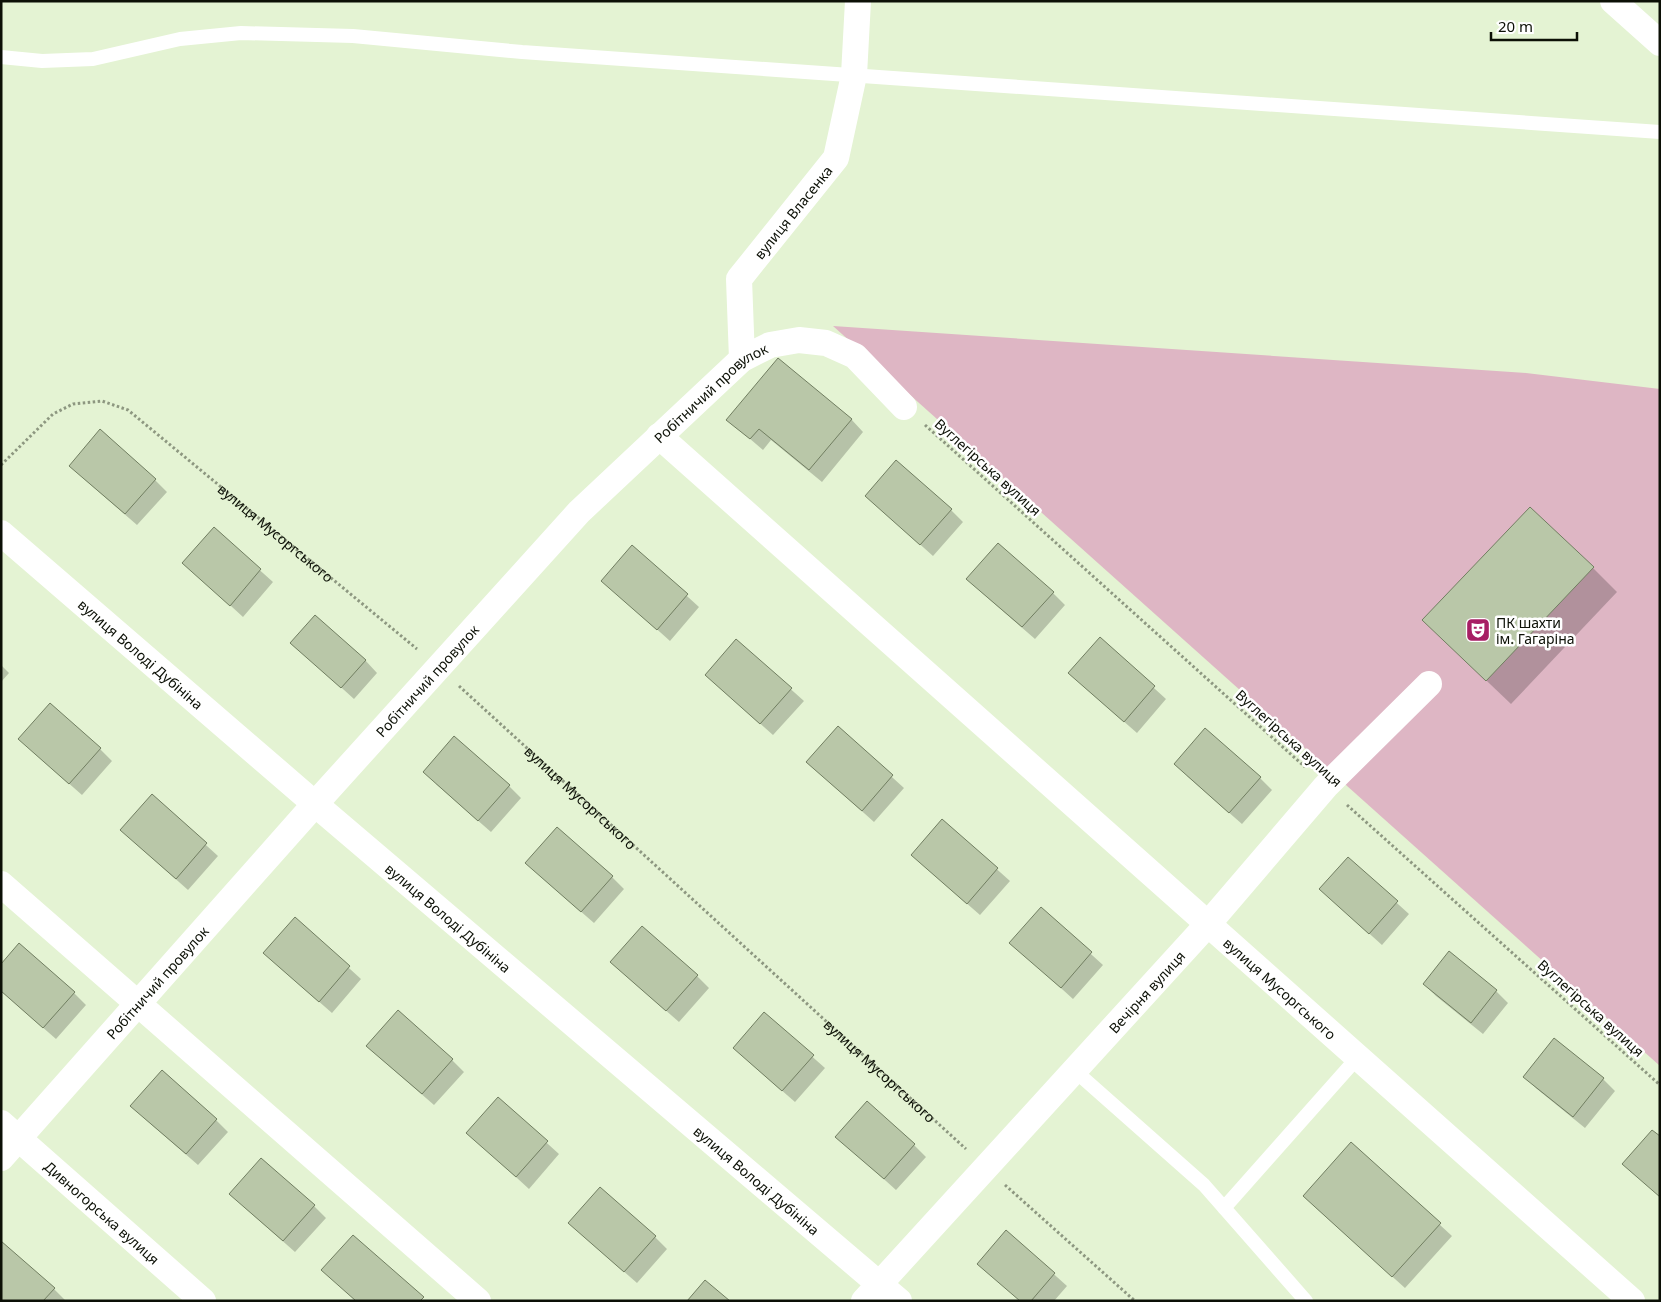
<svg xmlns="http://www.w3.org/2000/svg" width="1661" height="1302" viewBox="0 0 1661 1302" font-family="'Noto Sans',sans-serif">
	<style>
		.green { fill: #deb6c4 }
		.shadow { fill: #0003 }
		.building { fill: #b9c7a8; stroke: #717e61 }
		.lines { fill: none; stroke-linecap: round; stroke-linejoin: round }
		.path { stroke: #8d9780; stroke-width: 3; stroke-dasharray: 2.5 2.5; stroke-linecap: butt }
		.lane { stroke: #fff; stroke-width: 14 }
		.street { stroke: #fff; stroke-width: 26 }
		.labels { text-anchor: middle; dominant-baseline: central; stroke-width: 5; stroke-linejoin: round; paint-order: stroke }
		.street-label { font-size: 14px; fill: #0c1006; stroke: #fff }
		.poi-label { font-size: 14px; fill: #0c1006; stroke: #fff; text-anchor: start }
	</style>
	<rect width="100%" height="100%" fill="#e4f3d3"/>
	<!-- green -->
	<path class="green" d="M 833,326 L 1526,373 L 1660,389 L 1660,1066 Z"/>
	<!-- shadow -->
	<path class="shadow" d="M 851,419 L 863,432 L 822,482 L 771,440 L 763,450 L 728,420 Z
		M 83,478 L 155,480 L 167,492 L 137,525 Z
		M 866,496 L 951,510 L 963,522 L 933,556 Z
		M 214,529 L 273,582 L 243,617 L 184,563 Z
		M 633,547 L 699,607 L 670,641 L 603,581 Z
		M 1593,568 L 1617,592 L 1511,704 L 1448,644 Z
		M 980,591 L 1053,593 L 1065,605 L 1035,639 Z
		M 1100,639 L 1166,699 L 1137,733 L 1082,685 Z
		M 737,641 L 804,701 L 773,735 L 719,687 Z
		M 292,643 L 365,660 L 377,673 L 354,699 Z
		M 1,665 L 9,673 L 1,682 Z
		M 838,728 L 904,788 L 874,822 L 807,762 Z
		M 100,749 L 112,761 L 82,795 L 32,751 Z
		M 1187,776 L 1260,778 L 1272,790 L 1242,824 Z
		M 436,784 L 509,786 L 521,798 L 491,832 Z
		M 152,796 L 218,856 L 188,890 L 134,842 Z
		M 943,821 L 1010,881 L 980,915 L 925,867 Z
		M 1348,859 L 1409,914 L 1382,945 L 1333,901 Z
		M 539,875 L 612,877 L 624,889 L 594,923 Z
		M 1041,909 L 1103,965 L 1073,999 L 1011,943 Z
		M 295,919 L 361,979 L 332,1013 L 277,965 Z
		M 1449,953 L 1496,991 L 1508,1003 L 1483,1034 L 1436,996 L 1424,984 Z
		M 624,974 L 697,976 L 709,988 L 679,1022 Z
		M 1,991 L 74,993 L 86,1005 L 56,1039 Z
		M 764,1014 L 825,1068 L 795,1102 L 747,1060 Z
		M 1554,1040 L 1603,1079 L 1615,1091 L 1585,1128 L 1537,1089 L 1524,1076 Z
		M 380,1058 L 452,1060 L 464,1072 L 434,1105 Z
		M 498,1099 L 559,1154 L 529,1189 L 468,1133 Z
		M 144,1118 L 216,1120 L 228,1132 L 198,1165 Z
		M 837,1137 L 914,1145 L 926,1157 L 896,1190 Z
		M 1352,1144 L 1452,1236 L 1405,1288 L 1316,1208 Z
		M 243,1206 L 314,1206 L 326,1218 L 295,1252 Z
		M 1007,1232 L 1067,1286 L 1054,1301 L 1020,1301 Z
		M 582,1235 L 655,1237 L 667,1249 L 637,1283 Z
		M 54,1289 L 66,1301 L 1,1301 Z"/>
	<!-- building -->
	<path class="building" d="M 778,358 L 852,419 L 809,470 L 759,429 L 750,439 L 726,420 Z
		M 100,429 L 156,479 L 125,514 L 69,466 Z
		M 896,460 L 952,509 L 920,545 L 865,496 Z
		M 1530,507 L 1594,567 L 1486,681 L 1422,620 Z
		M 214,527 L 261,569 L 230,606 L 182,563 Z
		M 998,543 L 1054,592 L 1022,627 L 966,579 Z
		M 632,545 L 688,594 L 657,630 L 601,581 Z
		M 315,615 L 366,660 L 341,688 L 290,643 Z
		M 1100,637 L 1155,686 L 1124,722 L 1068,673 Z
		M 736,639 L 792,688 L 760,724 L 705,675 Z
		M 50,703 L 101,748 L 69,784 L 18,739 Z
		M 838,726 L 893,775 L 862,811 L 806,762 Z
		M 1205,728 L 1261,777 L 1229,813 L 1174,764 Z
		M 454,736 L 510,785 L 478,821 L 423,772 Z
		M 152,794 L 207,843 L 176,879 L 120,830 Z
		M 942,819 L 998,868 L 967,904 L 911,855 Z
		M 557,827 L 613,876 L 581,912 L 525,863 Z
		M 1348,857 L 1398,901 L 1369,934 L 1319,889 Z
		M 1041,907 L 1092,952 L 1061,988 L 1009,943 Z
		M 295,917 L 350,966 L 319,1002 L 263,953 Z
		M 642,926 L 698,975 L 666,1011 L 610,962 Z
		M 19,943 L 75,992 L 43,1028 L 1,991 L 1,964 Z
		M 1449,951 L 1497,990 L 1471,1023 L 1423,984 Z
		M 398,1010 L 453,1059 L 422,1094 L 366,1046 Z
		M 764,1012 L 814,1055 L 782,1091 L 733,1048 Z
		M 1554,1038 L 1604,1078 L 1573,1117 L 1523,1077 Z
		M 162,1070 L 217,1119 L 186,1154 L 130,1106 Z
		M 498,1097 L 548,1141 L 516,1177 L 466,1133 Z
		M 867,1101 L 915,1144 L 884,1179 L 835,1137 Z
		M 1652,1130 L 1660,1136 L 1660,1197 L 1622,1164 Z
		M 1351,1142 L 1441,1223 L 1392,1277 L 1303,1196 Z
		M 261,1158 L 315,1205 L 283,1241 L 229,1194 Z
		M 600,1187 L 656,1236 L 624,1272 L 568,1223 Z
		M 1006,1230 L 1055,1273 L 1031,1301 L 1020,1301 L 977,1264 Z
		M 353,1235 L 424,1297 L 420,1301 L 356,1301 L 321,1270 Z
		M 1,1241 L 55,1288 L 43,1301 L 1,1301 Z
		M 705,1280 L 730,1301 L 687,1301 Z"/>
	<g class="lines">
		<!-- path -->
		<g class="path">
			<path d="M 925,425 L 1305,767"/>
			<path id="s1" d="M 1,465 L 53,414 L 73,404 L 102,401 L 128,410 L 417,649"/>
			<path id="s2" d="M 459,686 L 966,1149"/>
			<path d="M 1347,805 L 1660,1085"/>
			<path d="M 1005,1185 L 1135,1301"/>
		</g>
		<!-- lane -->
		<path class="lane" d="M 1,57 L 42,61 L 93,59 L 180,39 L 241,33 L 353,36 L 522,52 L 1660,132
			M 1074,1070 L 1204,1185 L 1306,1301
			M 1224,1208 L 1358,1057"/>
		<!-- street -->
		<g class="street">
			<path d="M 1613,1 L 1660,43"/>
			<path id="s3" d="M 742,359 L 739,279 L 836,158 L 854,75 L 858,1"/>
			<path id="s4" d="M 659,436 L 1632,1301"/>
			<path id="s5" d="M 1,533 L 315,804 L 899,1301"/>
			<path d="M 1,884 L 478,1301"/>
			<path id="s6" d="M 1,1123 L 203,1301"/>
			<path id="s7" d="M 1,1158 L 315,804 L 579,512 L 742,359 L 770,345 L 799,340 L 826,343 L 855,356 L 904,407"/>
			<path id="s8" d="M 864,1301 L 1208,924 L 1326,786 L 1429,684"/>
		</g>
	</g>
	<!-- icons -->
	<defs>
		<symbol id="theatre-square" viewBox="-11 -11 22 22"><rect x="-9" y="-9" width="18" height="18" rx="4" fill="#a71e64" stroke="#fff"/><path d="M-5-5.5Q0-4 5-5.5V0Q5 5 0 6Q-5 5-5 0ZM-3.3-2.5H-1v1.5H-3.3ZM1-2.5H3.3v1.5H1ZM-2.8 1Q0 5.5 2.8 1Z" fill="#fff"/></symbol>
	</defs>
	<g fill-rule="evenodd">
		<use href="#theatre-square" x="1464" y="616" width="28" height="28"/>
	</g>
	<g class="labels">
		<!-- street labels -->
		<g class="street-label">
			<text stroke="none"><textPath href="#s3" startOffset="166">вулиця Власенка</textPath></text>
			<text stroke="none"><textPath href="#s7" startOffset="1045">Робітничий провулок</textPath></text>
			<text transform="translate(988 467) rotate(42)">Вуглегірська вулиця</text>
			<text stroke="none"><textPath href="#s1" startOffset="344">вулиця Мусоргського</textPath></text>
			<text stroke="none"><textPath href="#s5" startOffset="185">вулиця Володі Дубініна</textPath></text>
			<text stroke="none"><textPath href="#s7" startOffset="640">Робітничий провулок</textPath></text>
			<text transform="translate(1289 738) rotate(42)">Вуглегірська вулиця</text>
			<text stroke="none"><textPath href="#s2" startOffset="165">вулиця Мусоргського</textPath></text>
			<text stroke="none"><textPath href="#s5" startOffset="590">вулиця Володі Дубініна</textPath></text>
			<text stroke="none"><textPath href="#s7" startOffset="235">Робітничий провулок</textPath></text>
			<text stroke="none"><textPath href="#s4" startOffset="831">вулиця Мусоргського</textPath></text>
			<text stroke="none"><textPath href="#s8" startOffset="419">Вечірня вулиця</textPath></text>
			<text transform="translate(1591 1008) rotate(42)">Вуглегірська вулиця</text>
			<text stroke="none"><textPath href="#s2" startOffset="570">вулиця Мусоргського</textPath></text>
			<text stroke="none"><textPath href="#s5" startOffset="995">вулиця Володі Дубініна</textPath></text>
			<text stroke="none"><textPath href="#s6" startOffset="135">Дивногорська вулиця</textPath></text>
		</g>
		<!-- poi labels -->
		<g class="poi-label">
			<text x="1496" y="622">ПК шахти<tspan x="1496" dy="16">ім. Гагаріна</tspan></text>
		</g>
	</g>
	<!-- border -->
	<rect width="1661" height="1302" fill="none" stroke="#0c1006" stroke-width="5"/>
	<!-- scale -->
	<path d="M1491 32v8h86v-8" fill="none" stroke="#0c1006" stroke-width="2.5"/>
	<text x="1498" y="32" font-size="15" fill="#0c1006" stroke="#ffffff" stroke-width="4" paint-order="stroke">20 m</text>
</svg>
